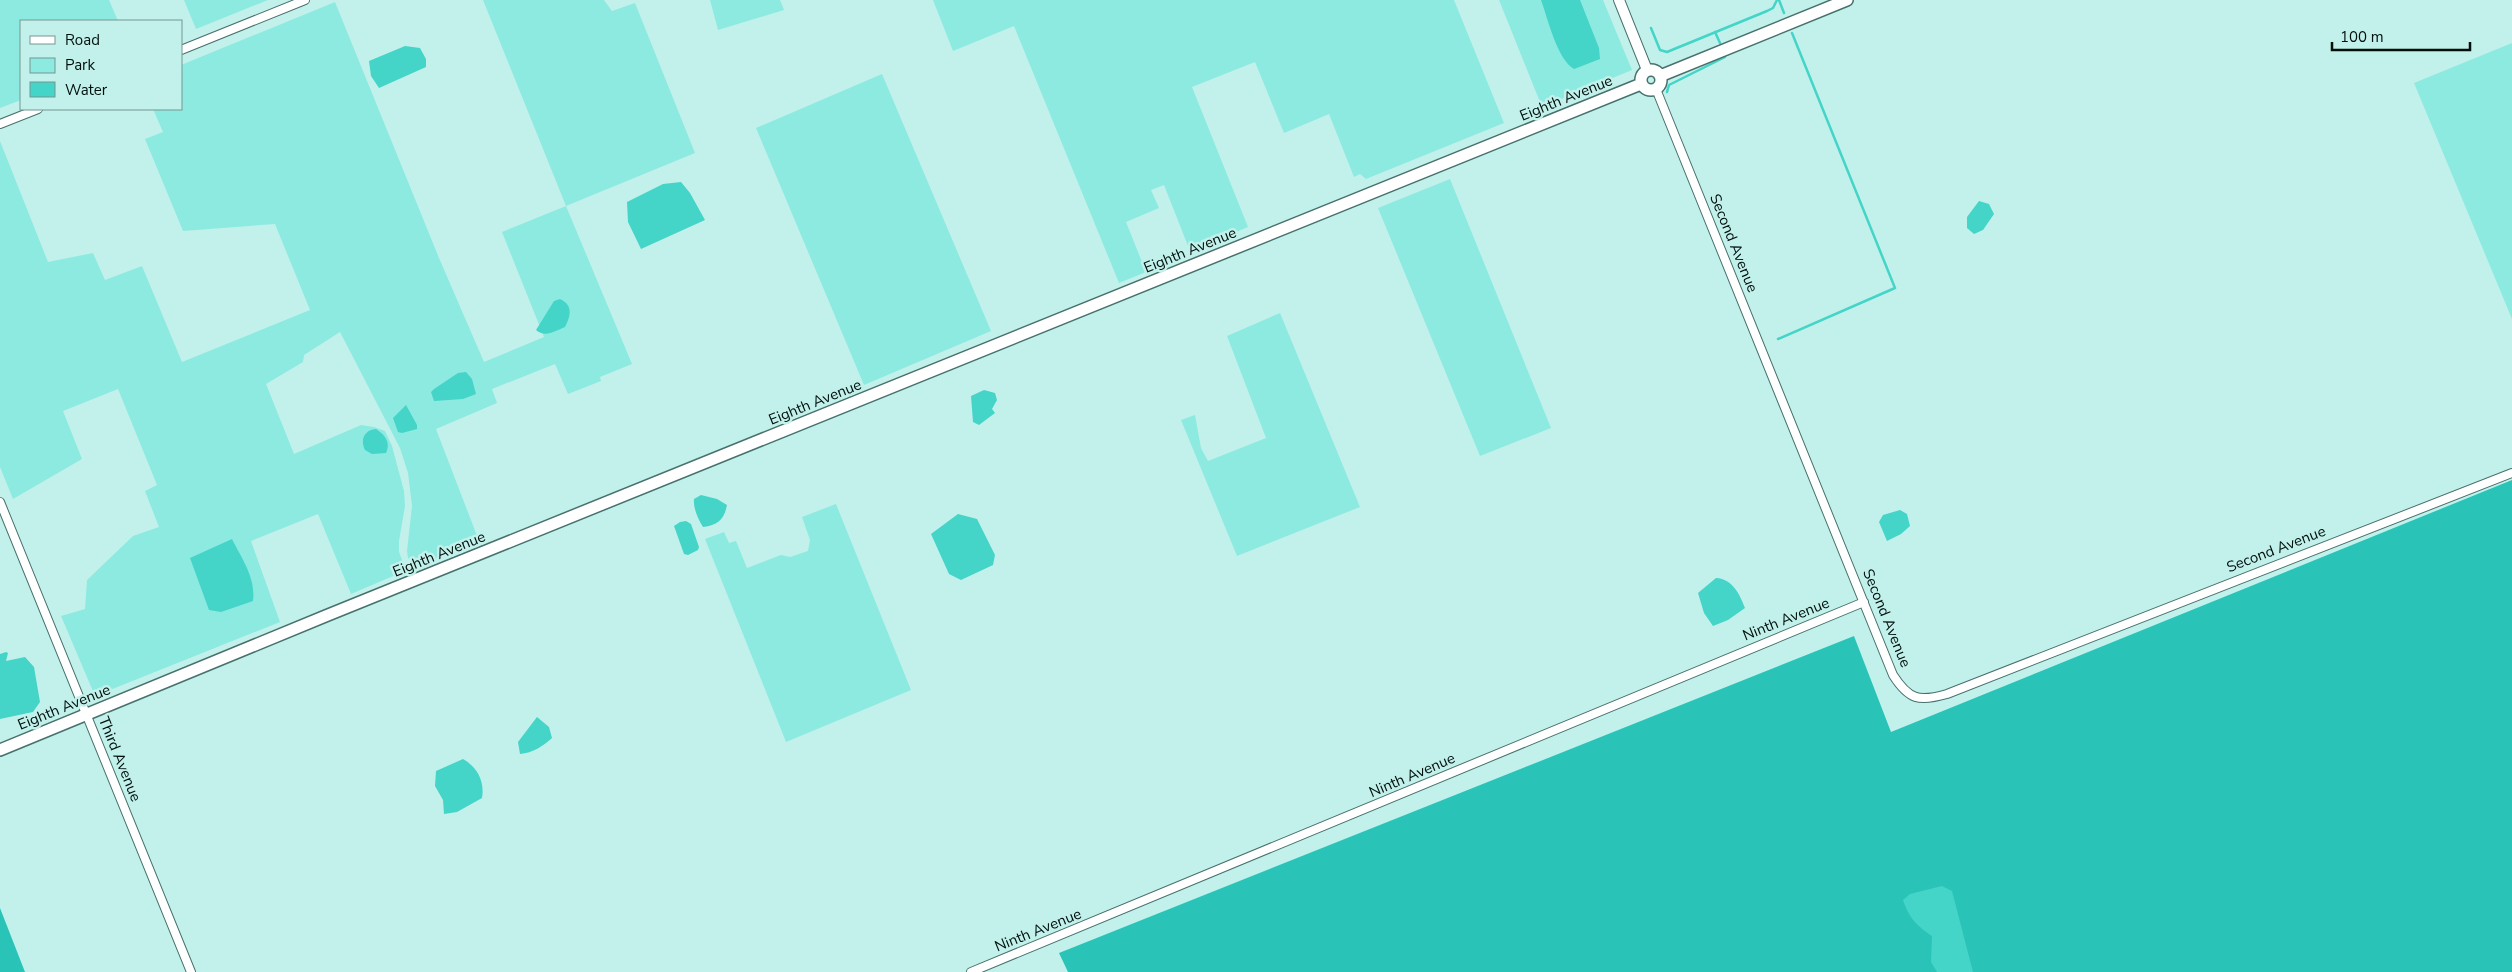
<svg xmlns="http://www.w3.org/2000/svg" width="2512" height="972" viewBox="0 0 2512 972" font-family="'Nunito Sans',sans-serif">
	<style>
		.green { fill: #8deae0 }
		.forest { fill: #2ac3b8 }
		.water { fill: #44d4c8 }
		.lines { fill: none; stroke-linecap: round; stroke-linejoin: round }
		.stream { stroke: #44d4c8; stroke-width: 2.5 }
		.minor-casing { stroke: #47716d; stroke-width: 10 }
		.tertiary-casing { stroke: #47716d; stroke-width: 12 }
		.secondary-casing { stroke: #47716d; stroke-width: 14 }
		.minor { stroke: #fff; stroke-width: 8 }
		.tertiary { stroke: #fff; stroke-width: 10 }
		.secondary { stroke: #fff; stroke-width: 11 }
		.labels { text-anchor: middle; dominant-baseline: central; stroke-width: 5; stroke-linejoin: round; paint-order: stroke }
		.street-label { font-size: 15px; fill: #010f0d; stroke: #c2f1eb }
	</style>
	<rect width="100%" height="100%" fill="#c2f1eb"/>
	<!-- green -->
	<path class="green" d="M 0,0 L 109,0 L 118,21 L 21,21 L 21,100 L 0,108 Z
		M 184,0 L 268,0 L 196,29 Z
		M 483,0 L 604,0 L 612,11 L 635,3 L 695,153 L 566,206 L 632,364 L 600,377 L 601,381 L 568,394 L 555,364 L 492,389 L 497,403 L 436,429 L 479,541 L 418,566 L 408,558 L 407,551 L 412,506 L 408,473 L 400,448 L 340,332 L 304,355 L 303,362 L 266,384 L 294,454 L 361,425 L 374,427 L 385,431 L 392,446 L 404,491 L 405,506 L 399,541 L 399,552 L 402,560 L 398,574 L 351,594 L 318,514 L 251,541 L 280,622 L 95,696 L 61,616 L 85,609 L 87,580 L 133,536 L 159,527 L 145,491 L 157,485 L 118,389 L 63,411 L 82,459 L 13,499 L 0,467 L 0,141 L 48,262 L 93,253 L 105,280 L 142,266 L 182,362 L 310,310 L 275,224 L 183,231 L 145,139 L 163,132 L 153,109 L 181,109 L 181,65 L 335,2 L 439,258 L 484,362 L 544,337 L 502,232 L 566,206 Z
		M 710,0 L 780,0 L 784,10 L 718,30 Z
		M 933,0 L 1454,0 L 1504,123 L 1366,179 L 1360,174 L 1354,177 L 1329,114 L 1284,133 L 1255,62 L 1192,87 L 1248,227 L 1190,251 L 1164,185 L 1151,190 L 1159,208 L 1126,222 L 1146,272 L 1119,283 L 1014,26 L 953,51 Z
		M 1499,0 L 1603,0 L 1632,70 L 1542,107 Z
		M 2512,43 L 2512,319 L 2414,83 Z
		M 882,74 L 991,331 L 864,385 L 756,128 Z
		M 1450,179 L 1551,428 L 1480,456 L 1378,208 Z
		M 1280,313 L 1360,507 L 1237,556 L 1181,420 L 1195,415 L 1201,448 L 1208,461 L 1266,438 L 1227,336 Z
		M 836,504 L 911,690 L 786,742 L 705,539 L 724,532 L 729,543 L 736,541 L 747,568 L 781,555 L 790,557 L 808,551 L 810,540 L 802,517 Z"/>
	<!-- forest -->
	<path class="forest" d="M 2512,480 L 2512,972 L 1068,972 L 1059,953 L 1854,636 L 1891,732 Z
		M 0,908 L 25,972 L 0,972 Z"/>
	<!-- water -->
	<path class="water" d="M 1541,0 L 1580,0 L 1599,48 L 1600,59 L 1574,69 C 1557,59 1548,19 1541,0 Z
		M 405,46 L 420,48 L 426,59 L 426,67 L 379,88 L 371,76 L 369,61 Z
		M 681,182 L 690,193 L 705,220 L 641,249 L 628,222 L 627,202 L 663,184 Z
		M 1979,201 L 1989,204 L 1994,214 L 1983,230 L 1974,234 L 1967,228 L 1967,217 Z
		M 560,299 C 573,305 571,315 565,327 C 555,331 545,338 536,330 L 554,301 Z
		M 466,372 L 472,379 L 476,394 L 463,399 L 434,401 L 431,392 L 434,389 L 458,373 Z
		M 984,390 L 995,393 L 997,400 L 992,409 L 995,413 L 979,425 L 973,422 L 971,396 Z
		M 406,405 L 417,425 L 417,429 L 402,433 L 398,432 L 393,418 Z
		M 376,429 C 385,435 391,442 386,453 L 372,454 L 365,450 C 360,440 364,430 376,429 Z
		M 701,495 L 717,499 L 727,505 C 724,520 718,525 703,527 C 698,519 693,508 694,499 Z
		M 1900,510 L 1907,514 L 1910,526 L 1901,534 L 1887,541 L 1879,522 L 1883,515 Z
		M 958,514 L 977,519 L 995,555 L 993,565 L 961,580 L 949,574 L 931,534 Z
		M 680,522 L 686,521 L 691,524 L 699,547 L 698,550 L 688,555 L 684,554 L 674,526 Z
		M 232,539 C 242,559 256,578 253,601 L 221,612 L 209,610 L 190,558 Z
		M 1716,578 C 1733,579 1740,595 1745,608 L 1728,620 L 1713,626 L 1704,613 L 1698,593 Z
		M 6,652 L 8,653 L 6,661 L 25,657 L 34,667 L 40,702 L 33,712 L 0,719 L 0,654 Z
		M 537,717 L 549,727 L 552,738 C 543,746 533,753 520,754 L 518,742 Z
		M 463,759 C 477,767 485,781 482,798 L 457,812 L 444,814 L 443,800 L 435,786 L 436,771 Z
		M 1942,886 L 1952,891 L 1973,972 L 1937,972 L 1931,962 L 1932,936 C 1917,926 1909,918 1903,900 L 1910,894 Z"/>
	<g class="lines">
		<!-- stream -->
		<path class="stream" d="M 1779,0 L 1784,13
			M 1651,28 L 1660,50 L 1667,52 L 1767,11 L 1773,8 L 1777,0
			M 1715,32 L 1720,43
			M 1667,92 L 1669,85 L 1725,57
			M 1778,339 L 1895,288 L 1792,33"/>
		<defs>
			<path id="minor" d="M 181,50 L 305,0
				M 1656,89 L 1893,675 C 1909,700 1919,702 1947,694 L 2512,473
				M 0,124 L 38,109
				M 0,502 L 191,972
				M 971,972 L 1864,602"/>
			<path id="tertiary" d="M 1619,0 L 1647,70"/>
			<path id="secondary" d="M1641 80a10 10 0 1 1 20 0a10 10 0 1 1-20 0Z
				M 1660,76 L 1847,0
				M 0,750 L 328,615 L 1641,84"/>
		</defs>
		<!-- minor casing -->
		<use href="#minor" class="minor-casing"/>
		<!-- tertiary casing -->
		<use href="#tertiary" class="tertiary-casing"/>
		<!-- secondary casing -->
		<use href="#secondary" class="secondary-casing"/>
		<!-- minor -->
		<use href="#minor" class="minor"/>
		<!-- tertiary -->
		<use href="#tertiary" class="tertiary"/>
		<!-- secondary -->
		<use href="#secondary" class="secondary"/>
	</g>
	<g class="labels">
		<!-- street labels -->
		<g class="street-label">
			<text transform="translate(1566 98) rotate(-22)">Eighth Avenue</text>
			<text transform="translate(1734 243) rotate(68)">Second Avenue</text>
			<text transform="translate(1190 250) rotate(-22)">Eighth Avenue</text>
			<text transform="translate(815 402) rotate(-22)">Eighth Avenue</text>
			<text transform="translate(2276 549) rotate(-21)">Second Avenue</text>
			<text transform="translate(439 554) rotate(-22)">Eighth Avenue</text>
			<text transform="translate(1887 618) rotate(68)">Second Avenue</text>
			<text transform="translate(1786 619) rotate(-22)">Ninth Avenue</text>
			<text transform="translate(64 707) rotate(-22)">Eighth Avenue</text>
			<text transform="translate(120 759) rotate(68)">Third Avenue</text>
			<text transform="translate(1412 775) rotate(-23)">Ninth Avenue</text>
			<text transform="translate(1038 930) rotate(-22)">Ninth Avenue</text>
		</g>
	</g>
	<!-- legend -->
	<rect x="20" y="20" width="162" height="90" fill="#c2f1eb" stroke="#759792"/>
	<rect x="30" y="36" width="25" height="8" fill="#ffffff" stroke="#759792"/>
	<text x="65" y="45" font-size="15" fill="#010f0d">Road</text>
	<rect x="30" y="58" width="25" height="15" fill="#8deae0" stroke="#759792"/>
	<text x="65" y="70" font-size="15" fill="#010f0d">Park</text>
	<rect x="30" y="82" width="25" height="15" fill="#44d4c8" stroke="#759792"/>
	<text x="65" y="95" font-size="15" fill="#010f0d">Water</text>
	<!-- scale -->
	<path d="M2332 42v8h138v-8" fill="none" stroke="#010f0d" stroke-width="2.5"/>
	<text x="2340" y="42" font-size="15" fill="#010f0d" stroke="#c2f1eb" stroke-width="4" paint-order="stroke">100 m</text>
</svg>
